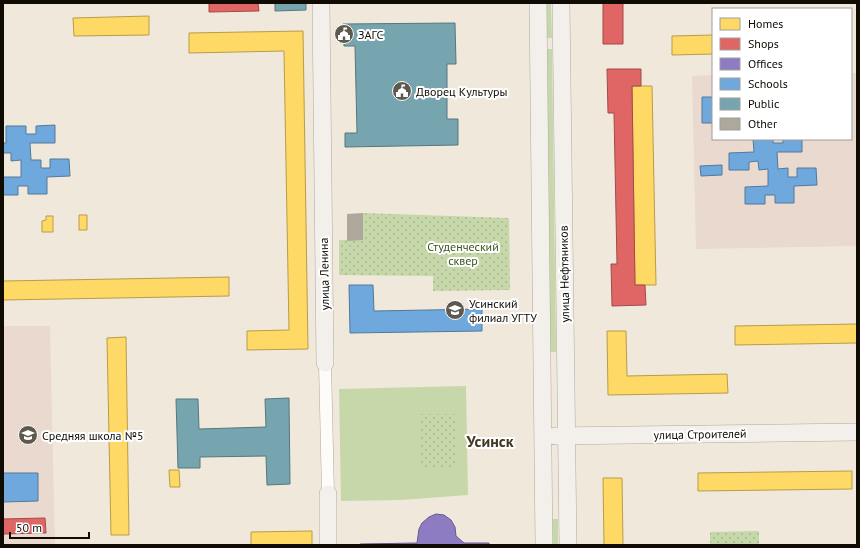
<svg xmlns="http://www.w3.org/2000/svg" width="860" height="548" viewBox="0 0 860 548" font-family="'PT Sans',sans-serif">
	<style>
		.education { fill: #ead9ce }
		.grass { fill: #c6d8a9 }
		.park { fill: url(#park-dots) }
		.homes { fill: #ffd966; stroke: #b79c49 }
		.shops { fill: #e06666; stroke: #a24b49 }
		.offices { fill: #8e7cc3; stroke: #685a8a }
		.schools { fill: #6fa8dc; stroke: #52799b }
		.public { fill: #76a5af; stroke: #57777c }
		.building { fill: #ada79c }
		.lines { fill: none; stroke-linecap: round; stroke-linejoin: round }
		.street-casing { stroke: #afa99f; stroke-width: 13 }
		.secondary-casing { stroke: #afa99f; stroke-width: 18 }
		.street { stroke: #fdfcf9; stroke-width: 12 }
		.secondary { stroke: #f3f0ec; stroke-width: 17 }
		.labels { text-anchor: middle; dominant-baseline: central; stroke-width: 4; stroke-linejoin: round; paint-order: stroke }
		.poi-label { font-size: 12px; fill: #100c04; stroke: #fff; text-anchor: start }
		.park-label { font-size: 12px; fill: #38541a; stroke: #fff }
		.street-label { font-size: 12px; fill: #100c04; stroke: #fff }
		.district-label { font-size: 16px; font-weight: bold; fill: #423823; stroke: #fff }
	</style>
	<defs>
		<pattern id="park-dots" width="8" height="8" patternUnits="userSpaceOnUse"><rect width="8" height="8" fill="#c6d8a9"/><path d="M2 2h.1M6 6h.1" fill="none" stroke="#a9b890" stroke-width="1.8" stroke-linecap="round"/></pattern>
	</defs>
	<rect width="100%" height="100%" fill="#f0e8da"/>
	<!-- education -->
	<path class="education" d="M 851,73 L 857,73 L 857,246 L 696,249 L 692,76 L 713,75 L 713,139 L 851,139 Z
		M 3,326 L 50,326 L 55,545 L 3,545 Z"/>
	<!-- grass -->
	<path class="grass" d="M 545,3 L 551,3 L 552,38 L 545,38 Z
		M 546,49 L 552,49 L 556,352 L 549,352 Z
		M 466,386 L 468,495 L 401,500 L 341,501 L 339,389 Z
		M 551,519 L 558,519 L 558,545 L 552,545 Z"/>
	<!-- park -->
	<path class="park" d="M 363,213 L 509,218 L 510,290 L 433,291 L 433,276 L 339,275 L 339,240 L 363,240 Z
		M 421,414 L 457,414 L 457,469 L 420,469 Z
		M 759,531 L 759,545 L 710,545 L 710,532 Z"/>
	<!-- homes -->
	<path class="homes" d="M 149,16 L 149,35 L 74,36 L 73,18 Z
		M 303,31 L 308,349 L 247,350 L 247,331 L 289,330 L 284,51 L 189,53 L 189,33 Z
		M 713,35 L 713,54 L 672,55 L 672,36 Z
		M 632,86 L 652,86 L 656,285 L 635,285 Z
		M 79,215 L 87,215 L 87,230 L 79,230 Z
		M 46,216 L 53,216 L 53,232 L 42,232 L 42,221 L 46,220 Z
		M 229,277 L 229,296 L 3,300 L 3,281 Z
		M 857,324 L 857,343 L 735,345 L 735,326 Z
		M 607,331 L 626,331 L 627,376 L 727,374 L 728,393 L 608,395 Z
		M 126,337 L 129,535 L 111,535 L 107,338 Z
		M 169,470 L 179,470 L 180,487 L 170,487 Z
		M 852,471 L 852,489 L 698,491 L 698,473 Z
		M 603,478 L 622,478 L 623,545 L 604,545 Z
		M 312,531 L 312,545 L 251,545 L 251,532 Z"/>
	<!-- shops -->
	<path class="shops" d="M 209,3 L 258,3 L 259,11 L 209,12 Z
		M 603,3 L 623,3 L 623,44 L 603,44 Z
		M 607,69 L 641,69 L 641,86 L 632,86 L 635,285 L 645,285 L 646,305 L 612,306 L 611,264 L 617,264 L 614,113 L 608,113 Z
		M 45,518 L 46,533 L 3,534 L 3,519 Z"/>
	<!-- offices -->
	<path class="offices" d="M 436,514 L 444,515 L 451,520 L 455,527 L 456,536 L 464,543 L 489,543 L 489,545 L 360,545 L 360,544 L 417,543 L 419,529 L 422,523 L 429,517 Z"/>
	<!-- schools -->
	<path class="schools" d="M 702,97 L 713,97 L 713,123 L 702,123 Z
		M 55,125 L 55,143 L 30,143 L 31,160 L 41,160 L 41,168 L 50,168 L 50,159 L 69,159 L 70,176 L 47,177 L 47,194 L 28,194 L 28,186 L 18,186 L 18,195 L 3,195 L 3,177 L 21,177 L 21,160 L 11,161 L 11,153 L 3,153 L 3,143 L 6,143 L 6,126 L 26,126 L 26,134 L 36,134 L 36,126 Z
		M 753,139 L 773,139 L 773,143 L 783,143 L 783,139 L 802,139 L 802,152 L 777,152 L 778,169 L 788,168 L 788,177 L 797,177 L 797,168 L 816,168 L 817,185 L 794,186 L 794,203 L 775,203 L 775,195 L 765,195 L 765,204 L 745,204 L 745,187 L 768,186 L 768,169 L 759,170 L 758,161 L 749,162 L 749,170 L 729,170 L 729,153 L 754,152 Z
		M 722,165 L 722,175 L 701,176 L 700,166 Z
		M 349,285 L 373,285 L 374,311 L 482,309 L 482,331 L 350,333 Z
		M 3,473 L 38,473 L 38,501 L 3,502 Z"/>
	<!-- public -->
	<path class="public" d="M 275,3 L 306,3 L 306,10 L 275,11 Z
		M 455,23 L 456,64 L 447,64 L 447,119 L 458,119 L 458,145 L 345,147 L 345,133 L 357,133 L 355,46 L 344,46 L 343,24 Z
		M 289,398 L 290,484 L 267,485 L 266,456 L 200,457 L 200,468 L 178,468 L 176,399 L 198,399 L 199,429 L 266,427 L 265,399 Z"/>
	<!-- building -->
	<path class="building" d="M 363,213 L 363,240 L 347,241 L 347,214 Z"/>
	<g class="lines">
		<defs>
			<path id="street" d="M 325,363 L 328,494"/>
			<path id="secondary" d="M 321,3 L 325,363
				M 538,3 L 544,545
				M 561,3 L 568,545
				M 555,436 L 857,432
				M 328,494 L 328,545"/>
		</defs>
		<!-- street casing -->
		<use href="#street" class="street-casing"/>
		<!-- secondary casing -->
		<use href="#secondary" class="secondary-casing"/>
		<!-- street -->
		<use href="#street" class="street"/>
		<!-- secondary -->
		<use href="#secondary" class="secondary"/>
	</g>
	<!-- icons -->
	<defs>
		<symbol id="civic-disc" viewBox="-11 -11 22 22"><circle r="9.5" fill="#5e594f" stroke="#fff"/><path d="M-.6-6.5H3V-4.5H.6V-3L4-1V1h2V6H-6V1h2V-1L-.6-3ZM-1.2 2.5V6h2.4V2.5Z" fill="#fff"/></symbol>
		<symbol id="university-disc" viewBox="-11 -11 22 22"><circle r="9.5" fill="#5e594f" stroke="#fff"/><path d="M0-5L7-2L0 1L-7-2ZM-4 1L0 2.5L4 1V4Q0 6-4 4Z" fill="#fff"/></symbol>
		<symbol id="school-disc" viewBox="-11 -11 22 22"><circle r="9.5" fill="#5e594f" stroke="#fff"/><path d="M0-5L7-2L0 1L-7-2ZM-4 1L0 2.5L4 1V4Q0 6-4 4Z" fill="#fff"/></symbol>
	</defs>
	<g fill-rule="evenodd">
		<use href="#civic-disc" x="333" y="23" width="22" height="22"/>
		<use href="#civic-disc" x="391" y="80" width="22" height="22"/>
		<use href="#university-disc" x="444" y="299" width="22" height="22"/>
		<use href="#school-disc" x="17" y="424" width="22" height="22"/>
	</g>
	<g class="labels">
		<!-- poi labels -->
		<g class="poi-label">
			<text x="358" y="34">ЗАГС</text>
			<text x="416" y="91">Дворец Культуры</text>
			<text x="469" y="303">Усинский<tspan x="469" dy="14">филиал УГТУ</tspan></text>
			<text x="42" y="435">Средняя школа №5</text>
		</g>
		<!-- park labels -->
		<g class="park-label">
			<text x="463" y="246">Студенческий<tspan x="463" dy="14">сквер</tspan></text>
		</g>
		<!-- street labels -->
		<g class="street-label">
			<text transform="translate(324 274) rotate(-91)">улица Ленина</text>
			<text transform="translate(564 274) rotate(-91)">улица Нефтяников</text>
			<text transform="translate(700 434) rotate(-1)">улица Строителей</text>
		</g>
		<!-- district labels -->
		<g class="district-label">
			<text x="490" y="441">Усинск</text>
		</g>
	</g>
	<!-- border -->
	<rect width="860" height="548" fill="none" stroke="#100c04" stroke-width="8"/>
	<!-- legend -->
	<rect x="712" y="8" width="140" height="132" fill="#ffffff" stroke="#9f9e9b"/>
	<rect x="720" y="18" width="20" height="12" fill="#ffd966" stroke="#9f9e9b"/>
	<text x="748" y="28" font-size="12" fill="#100c04">Homes</text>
	<rect x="720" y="38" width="20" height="12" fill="#e06666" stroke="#9f9e9b"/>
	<text x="748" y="48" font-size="12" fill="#100c04">Shops</text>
	<rect x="720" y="58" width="20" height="12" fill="#8e7cc3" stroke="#9f9e9b"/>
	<text x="748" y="68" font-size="12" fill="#100c04">Offices</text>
	<rect x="720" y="78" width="20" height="12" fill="#6fa8dc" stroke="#9f9e9b"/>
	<text x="748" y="88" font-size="12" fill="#100c04">Schools</text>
	<rect x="720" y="98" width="20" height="12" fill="#76a5af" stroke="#9f9e9b"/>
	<text x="748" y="108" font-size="12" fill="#100c04">Public</text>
	<rect x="720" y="118" width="20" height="12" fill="#ada79c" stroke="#9f9e9b"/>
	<text x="748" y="128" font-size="12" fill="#100c04">Other</text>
	<!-- scale -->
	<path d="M10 532v6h79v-6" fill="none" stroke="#100c04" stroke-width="2"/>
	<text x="16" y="532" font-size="12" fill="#100c04" stroke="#ffffff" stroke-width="3" paint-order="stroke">50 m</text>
</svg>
